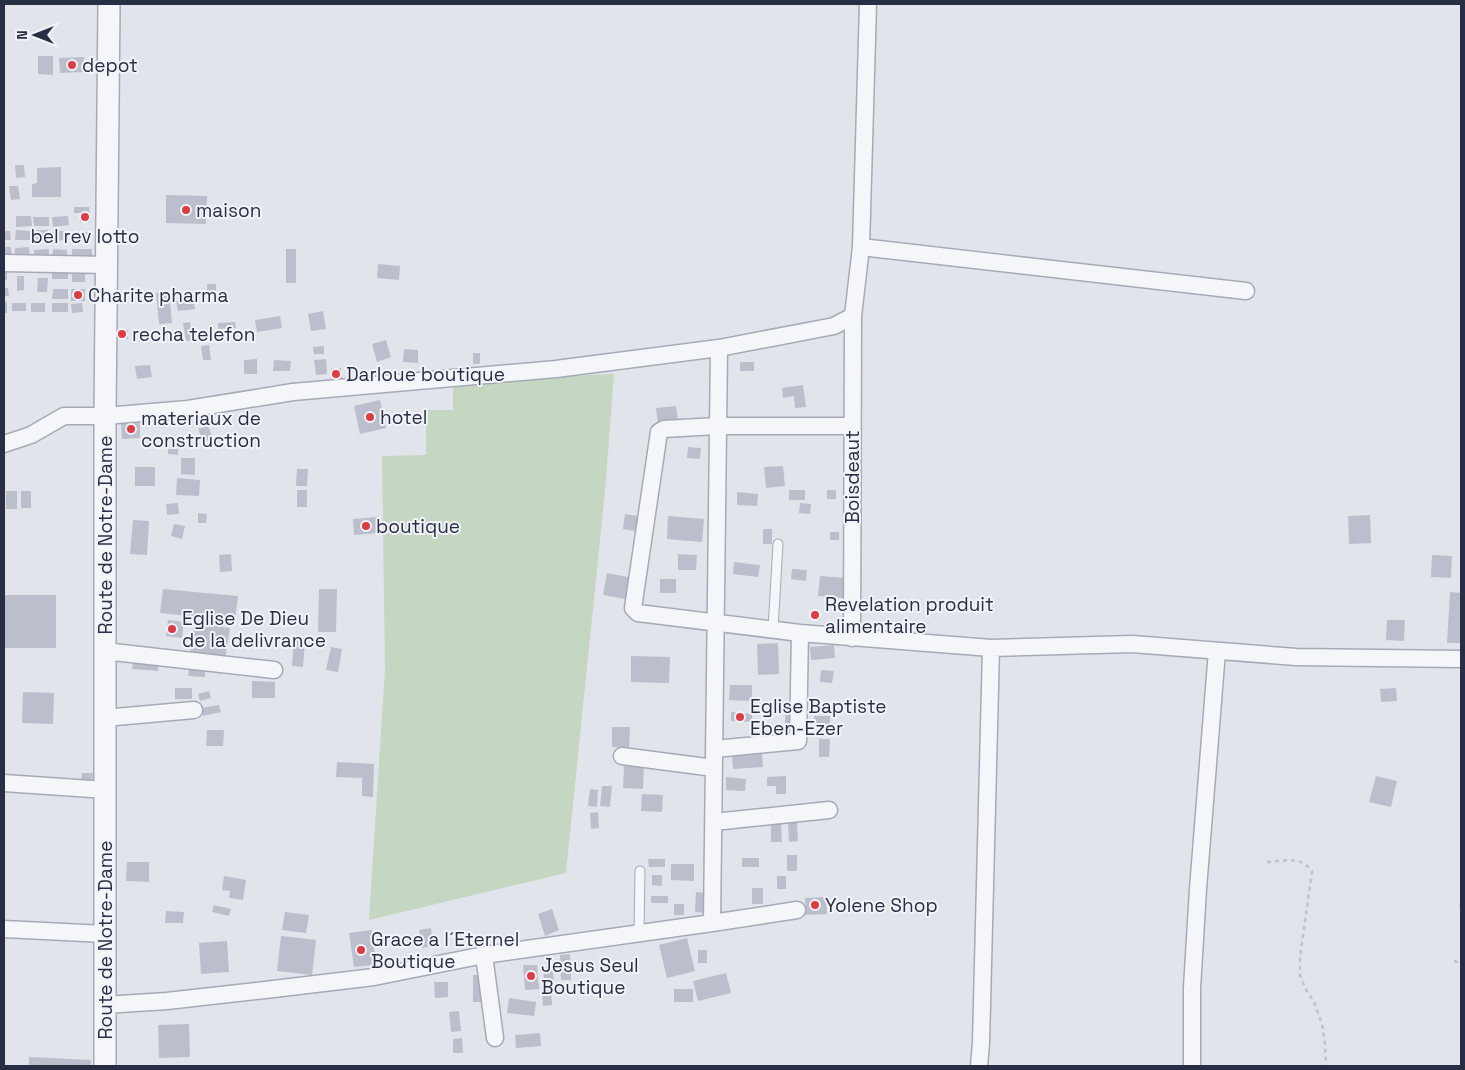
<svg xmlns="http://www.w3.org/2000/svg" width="1465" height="1070" viewBox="0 0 1465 1070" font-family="'Space Grotesk',sans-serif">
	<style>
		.green { fill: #c5d6c2 }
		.building { fill: #bbbfcb }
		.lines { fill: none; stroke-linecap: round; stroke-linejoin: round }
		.service-casing { stroke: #a6aab6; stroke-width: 11 }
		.minor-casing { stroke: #a6aab6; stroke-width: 19 }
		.tertiary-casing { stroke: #a6aab6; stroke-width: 24 }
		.path { stroke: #bfc2ca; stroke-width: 2.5; stroke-dasharray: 4 4; stroke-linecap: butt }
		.service { stroke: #f4f6f9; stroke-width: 9 }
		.minor { stroke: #f4f6f9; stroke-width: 16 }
		.tertiary { stroke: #f4f6f9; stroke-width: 21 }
		.poi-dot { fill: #da3d45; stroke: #f1f3f8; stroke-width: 2 }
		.labels { text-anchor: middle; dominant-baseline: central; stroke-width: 4; stroke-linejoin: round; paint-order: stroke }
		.poi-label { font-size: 19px; fill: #282f44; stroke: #f1f3f8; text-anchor: start }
		.street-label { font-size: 19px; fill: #282f44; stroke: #f1f3f8 }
	</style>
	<rect width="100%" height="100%" fill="#e1e4eb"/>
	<!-- green -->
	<path class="green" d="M 614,374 L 605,491 L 566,873 L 369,920 L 385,669 L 382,456 L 426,455 L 426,410 L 453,410 L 453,381 Z"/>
	<!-- building -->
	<path class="building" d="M 38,56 L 53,56 L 53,75 L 38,74 Z
		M 84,57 L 84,72 L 60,73 L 59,58 Z
		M 15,165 L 24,165 L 25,177 L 16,178 Z
		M 61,167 L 61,197 L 32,197 L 32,184 L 37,183 L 37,168 Z
		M 9,186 L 18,186 L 20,199 L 11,200 Z
		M 166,195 L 207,196 L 206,224 L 166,223 Z
		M 74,207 L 89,207 L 90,222 L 80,222 L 80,213 L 74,213 Z
		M 16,216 L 31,216 L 32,226 L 16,227 Z
		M 68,216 L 69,225 L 53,227 L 52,217 Z
		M 33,217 L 49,217 L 49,226 L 34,226 Z
		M 16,230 L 30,231 L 30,240 L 15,240 Z
		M 33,230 L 48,230 L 48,241 L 33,240 Z
		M 4,231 L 10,231 L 11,240 L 4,240 Z
		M 53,231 L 68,231 L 68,240 L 53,241 Z
		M 73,232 L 89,232 L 89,242 L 73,242 Z
		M 4,247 L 11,247 L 12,258 L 4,258 Z
		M 29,247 L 30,257 L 15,258 L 15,248 Z
		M 49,249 L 49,258 L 34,259 L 34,250 Z
		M 53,249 L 67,250 L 67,260 L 52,259 Z
		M 72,249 L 92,249 L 92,260 L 72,260 Z
		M 286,249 L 296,249 L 296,283 L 286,283 Z
		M 378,264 L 400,266 L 399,280 L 377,278 Z
		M 4,272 L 7,272 L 7,280 L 4,280 Z
		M 52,272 L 68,272 L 68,279 L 52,279 Z
		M 72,274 L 85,274 L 85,282 L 72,282 Z
		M 17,276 L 24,276 L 24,290 L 17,291 Z
		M 38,278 L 48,278 L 47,292 L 37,292 Z
		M 207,284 L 216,284 L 216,296 L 207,296 Z
		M 4,288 L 8,288 L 9,296 L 4,296 Z
		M 53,289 L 68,289 L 68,299 L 52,299 Z
		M 71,289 L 85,289 L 85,301 L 71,301 Z
		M 169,292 L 172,323 L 159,324 L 156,293 Z
		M 193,298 L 195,309 L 178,311 L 176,301 Z
		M 4,301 L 7,302 L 7,313 L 4,313 Z
		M 12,303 L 26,303 L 26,311 L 12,311 Z
		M 31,303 L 45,303 L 45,312 L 31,312 Z
		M 52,303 L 68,303 L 68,312 L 52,312 Z
		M 82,303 L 83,312 L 72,313 L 71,304 Z
		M 323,311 L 326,329 L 311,331 L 308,314 Z
		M 280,316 L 282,328 L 257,332 L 255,320 Z
		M 190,322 L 193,340 L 186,341 L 183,323 Z
		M 235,322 L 236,328 L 218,329 L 218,323 Z
		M 115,329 L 128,330 L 128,339 L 115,339 Z
		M 386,340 L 391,357 L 377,362 L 372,344 Z
		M 209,345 L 211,360 L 203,360 L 201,346 Z
		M 324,346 L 324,354 L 314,354 L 313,347 Z
		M 404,349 L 418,350 L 418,363 L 403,362 Z
		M 473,353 L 480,353 L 480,364 L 473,364 Z
		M 257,359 L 257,374 L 244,374 L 244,360 Z
		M 326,359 L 327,374 L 316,375 L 314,360 Z
		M 274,360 L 291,361 L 290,371 L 273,371 Z
		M 740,362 L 754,362 L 754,371 L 740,371 Z
		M 150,365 L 152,377 L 137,379 L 135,366 Z
		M 341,368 L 342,380 L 332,380 L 331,369 Z
		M 803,385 L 806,407 L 795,408 L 794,396 L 783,398 L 782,388 Z
		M 380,400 L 386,428 L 360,434 L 354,406 Z
		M 676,406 L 678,422 L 658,425 L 656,408 Z
		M 121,420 L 140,420 L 140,438 L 122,439 Z
		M 208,426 L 213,438 L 203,442 L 198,429 Z
		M 688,447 L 701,448 L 700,459 L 687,458 Z
		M 168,449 L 178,449 L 178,455 L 168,454 Z
		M 181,458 L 195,458 L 195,475 L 181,474 Z
		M 783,466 L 785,486 L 766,488 L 764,467 Z
		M 135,467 L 155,467 L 155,486 L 135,486 Z
		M 297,469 L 308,469 L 307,486 L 296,486 Z
		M 177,478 L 200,480 L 199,496 L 176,495 Z
		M 297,490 L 307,490 L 307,507 L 297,507 Z
		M 789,490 L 805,490 L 805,500 L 789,500 Z
		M 827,490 L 836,490 L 836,499 L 827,499 Z
		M 6,491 L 17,491 L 17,509 L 6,509 Z
		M 21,491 L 31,491 L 31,508 L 21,508 Z
		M 737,492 L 758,494 L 757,506 L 737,505 Z
		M 178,503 L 179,514 L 167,515 L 166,504 Z
		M 800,503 L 811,504 L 810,514 L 799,513 Z
		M 198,513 L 207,514 L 206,523 L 198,523 Z
		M 625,514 L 644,517 L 642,532 L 623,529 Z
		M 1370,515 L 1371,543 L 1349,544 L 1348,516 Z
		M 668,516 L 704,519 L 702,542 L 667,539 Z
		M 378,517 L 379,533 L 354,535 L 353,519 Z
		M 133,520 L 149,521 L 147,555 L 130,554 Z
		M 174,524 L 185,526 L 182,539 L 171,536 Z
		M 763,529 L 772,529 L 772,544 L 763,544 Z
		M 830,532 L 839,532 L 839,540 L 830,540 Z
		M 231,554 L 232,571 L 220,572 L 219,555 Z
		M 678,554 L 697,555 L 696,570 L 678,570 Z
		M 1432,555 L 1452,556 L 1451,578 L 1431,577 Z
		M 734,562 L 760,565 L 758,577 L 733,574 Z
		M 792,569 L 807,570 L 806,581 L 791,579 Z
		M 607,573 L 633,578 L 630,600 L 603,595 Z
		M 820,576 L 845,578 L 843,598 L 818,596 Z
		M 660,579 L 676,579 L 676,593 L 660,593 Z
		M 163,589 L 238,596 L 235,621 L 160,613 Z
		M 319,589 L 337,589 L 336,632 L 318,632 Z
		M 1450,592 L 1461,593 L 1461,643 L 1447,643 Z
		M 4,595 L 56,595 L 56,648 L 4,648 Z
		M 819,611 L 820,620 L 812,620 L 812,612 Z
		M 168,620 L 184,622 L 182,638 L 166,636 Z
		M 1387,620 L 1405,620 L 1404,641 L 1386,640 Z
		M 194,623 L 230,628 L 225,659 L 190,654 Z
		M 294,639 L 305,640 L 303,667 L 292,666 Z
		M 778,643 L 779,674 L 758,675 L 757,644 Z
		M 834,645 L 835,658 L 811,660 L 810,647 Z
		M 331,647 L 342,649 L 338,672 L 326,670 Z
		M 631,656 L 670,657 L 669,683 L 631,682 Z
		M 134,658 L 159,661 L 158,671 L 132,669 Z
		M 189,667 L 205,668 L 205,677 L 188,676 Z
		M 821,670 L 834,671 L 832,683 L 820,682 Z
		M 252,681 L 275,682 L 275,698 L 252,698 Z
		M 730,685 L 752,685 L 752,701 L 729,700 Z
		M 175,688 L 192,688 L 192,699 L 175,699 Z
		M 1396,688 L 1397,701 L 1381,702 L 1380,689 Z
		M 209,691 L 211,698 L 200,701 L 198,694 Z
		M 23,692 L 54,693 L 53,724 L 22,723 Z
		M 219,705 L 221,712 L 203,716 L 201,708 Z
		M 786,710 L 796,711 L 795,730 L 784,729 Z
		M 731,712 L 752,714 L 752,722 L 731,721 Z
		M 814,716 L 830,716 L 830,728 L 814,728 Z
		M 612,727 L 630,727 L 629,748 L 612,747 Z
		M 207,730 L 224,730 L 223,746 L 206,746 Z
		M 819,739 L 830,739 L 829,757 L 819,757 Z
		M 762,754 L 763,767 L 733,769 L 732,755 Z
		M 337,762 L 374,764 L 373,797 L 362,796 L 362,778 L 336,777 Z
		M 624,765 L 644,766 L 643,789 L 623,788 Z
		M 82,773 L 93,773 L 92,783 L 81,783 Z
		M 786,776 L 786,794 L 776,794 L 776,786 L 767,786 L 767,777 Z
		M 1376,776 L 1397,781 L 1391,807 L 1369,802 Z
		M 726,777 L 746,779 L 745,791 L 726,790 Z
		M 602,786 L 612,786 L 610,807 L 600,806 Z
		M 590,789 L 598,790 L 597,807 L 588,806 Z
		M 642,794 L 663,795 L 662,812 L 641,811 Z
		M 598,812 L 599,828 L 591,829 L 590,813 Z
		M 797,822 L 798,841 L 789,842 L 788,823 Z
		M 771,824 L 781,824 L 782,842 L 771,842 Z
		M 787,855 L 797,855 L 797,871 L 787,871 Z
		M 742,858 L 759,858 L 759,867 L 742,867 Z
		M 648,859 L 665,859 L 665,867 L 649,867 Z
		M 127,862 L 149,862 L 149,882 L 126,881 Z
		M 671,864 L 694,864 L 694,881 L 671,880 Z
		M 652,875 L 662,875 L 662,886 L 652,885 Z
		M 224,876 L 246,880 L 243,900 L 229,898 L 230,891 L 222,890 Z
		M 777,876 L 786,876 L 786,889 L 777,889 Z
		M 752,888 L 763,888 L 763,904 L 752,904 Z
		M 696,892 L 708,893 L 707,913 L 695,912 Z
		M 651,896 L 668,896 L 668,903 L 651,903 Z
		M 826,897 L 827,914 L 806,915 L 805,898 Z
		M 674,904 L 684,904 L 684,915 L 674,915 Z
		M 214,905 L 231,909 L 229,916 L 212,912 Z
		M 552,909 L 559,930 L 545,936 L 538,914 Z
		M 166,911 L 184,912 L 183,923 L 165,923 Z
		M 285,912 L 309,915 L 306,933 L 282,930 Z
		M 431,928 L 433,946 L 422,948 L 419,930 Z
		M 372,930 L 376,965 L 354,967 L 349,933 Z
		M 281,936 L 316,940 L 312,975 L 277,971 Z
		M 687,938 L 695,971 L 667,978 L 659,945 Z
		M 227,941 L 229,972 L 201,974 L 199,943 Z
		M 698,950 L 707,950 L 707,963 L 698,963 Z
		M 570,954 L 571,980 L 561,980 L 560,955 Z
		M 523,965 L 537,965 L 539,989 L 525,990 Z
		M 552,966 L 554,980 L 544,981 L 543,968 Z
		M 726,973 L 731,993 L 698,1001 L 693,981 Z
		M 473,975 L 486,975 L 486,1002 L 473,1002 Z
		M 434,982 L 448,982 L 448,997 L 435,998 Z
		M 551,988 L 552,1005 L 543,1006 L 542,989 Z
		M 674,989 L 693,989 L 693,1002 L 674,1002 Z
		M 509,998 L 536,1002 L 534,1016 L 507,1013 Z
		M 459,1011 L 461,1031 L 451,1032 L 449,1012 Z
		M 189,1024 L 190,1057 L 159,1058 L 158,1025 Z
		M 540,1033 L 541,1046 L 516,1048 L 515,1035 Z
		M 462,1038 L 463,1053 L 453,1053 L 453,1039 Z
		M 29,1057 L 91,1060 L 91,1066 L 29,1066 Z"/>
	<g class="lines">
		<defs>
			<path id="service" d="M 773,629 L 778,544
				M 639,933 L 640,871"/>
			<path id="minor" d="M 861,247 L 1246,291
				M 4,263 L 107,265
				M 852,426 L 717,426 L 664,429 L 659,432 L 633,608 L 638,613 L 800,633 L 991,648 L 1132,644 L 1296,657 L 1461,659
				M 4,444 L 31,435 L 64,416 L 105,416 L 188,409 L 293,392 L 556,369 L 719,348 L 834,326 L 853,316
				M 852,638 L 853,316 L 861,247 L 868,4
				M 104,651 L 274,670
				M 104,718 L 194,710
				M 715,749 L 798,741 L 800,633
				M 622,756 L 714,768
				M 4,783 L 106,790
				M 714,822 L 829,810
				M 712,923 L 797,910
				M 4,929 L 105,934
				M 484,955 L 495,1038
				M 104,1005 L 167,1001 L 265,990 L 374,977 L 484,955 L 712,923 L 719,348
				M 979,1066 L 981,1043 L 991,648
				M 1192,1066 L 1192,988 L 1198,889 L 1217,651"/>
			<path id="tertiary" d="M 105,1066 L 105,416 L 109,4"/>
		</defs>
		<!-- service casing -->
		<use href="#service" class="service-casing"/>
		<!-- minor casing -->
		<use href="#minor" class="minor-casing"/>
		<!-- tertiary casing -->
		<use href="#tertiary" class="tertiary-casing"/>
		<!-- path -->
		<path class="path" d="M 1267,862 C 1284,861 1302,855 1312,872 L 1300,957 L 1300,975 L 1305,988 L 1314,1002 L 1322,1024 L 1325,1044 L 1326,1066
			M 1460,906 L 1461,904
			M 1454,961 L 1461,963"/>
		<!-- service -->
		<use href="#service" class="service"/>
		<!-- minor -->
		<use href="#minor" class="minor"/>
		<!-- tertiary -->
		<use href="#tertiary" class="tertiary"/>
	</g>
	<!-- markers -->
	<g class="poi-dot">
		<circle cx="72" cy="65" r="5"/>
		<circle cx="186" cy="210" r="5"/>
		<circle cx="85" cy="217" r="5"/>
		<circle cx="78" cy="295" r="5"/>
		<circle cx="122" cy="334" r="5"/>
		<circle cx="336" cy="374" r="5"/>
		<circle cx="370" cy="417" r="5"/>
		<circle cx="131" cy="429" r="5"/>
		<circle cx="366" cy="526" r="5"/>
		<circle cx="815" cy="615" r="5"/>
		<circle cx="172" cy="629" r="5"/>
		<circle cx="740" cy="717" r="5"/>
		<circle cx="815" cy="905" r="5"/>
		<circle cx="361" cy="950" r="5"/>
		<circle cx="531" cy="976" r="5"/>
	</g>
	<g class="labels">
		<!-- poi labels -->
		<g class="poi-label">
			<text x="82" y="65">depot</text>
			<text x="196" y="210">maison</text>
			<text x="85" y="236" text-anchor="middle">bel rev lotto</text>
			<text x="88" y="295">Charite pharma</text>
			<text x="132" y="334">recha telefon</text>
			<text x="346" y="374">Darloue boutique</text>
			<text x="380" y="417">hotel</text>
			<text x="141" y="418">materiaux de<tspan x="141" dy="22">construction</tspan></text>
			<text x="376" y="526">boutique</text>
			<text x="825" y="604">Revelation produit<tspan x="825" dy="22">alimentaire</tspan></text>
			<text x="182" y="618">Eglise De Dieu<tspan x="182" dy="22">de la delivrance</tspan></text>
			<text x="750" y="706">Eglise Baptiste<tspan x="750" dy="22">Eben-Ezer</tspan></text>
			<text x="825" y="905">Yolene Shop</text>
			<text x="371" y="939">Grace a l´Eternel<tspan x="371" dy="22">Boutique</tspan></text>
			<text x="541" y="965">Jesus Seul<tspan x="541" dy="22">Boutique</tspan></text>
		</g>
		<!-- street labels -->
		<g class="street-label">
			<text transform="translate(852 477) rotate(-90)">Boisdeaut</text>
			<text transform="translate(105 535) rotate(-90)">Route de Notre-Dame</text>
			<text transform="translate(105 940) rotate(-90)">Route de Notre-Dame</text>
		</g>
	</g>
	<!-- border -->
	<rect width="1465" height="1070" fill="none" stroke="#282f44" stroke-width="10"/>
	<!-- north arrow -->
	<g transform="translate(35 35) rotate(270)" stroke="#f1f3f8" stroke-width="4" paint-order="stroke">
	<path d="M0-4L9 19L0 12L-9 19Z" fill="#282f44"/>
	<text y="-8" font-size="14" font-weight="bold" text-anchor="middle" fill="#282f44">N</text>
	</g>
</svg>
